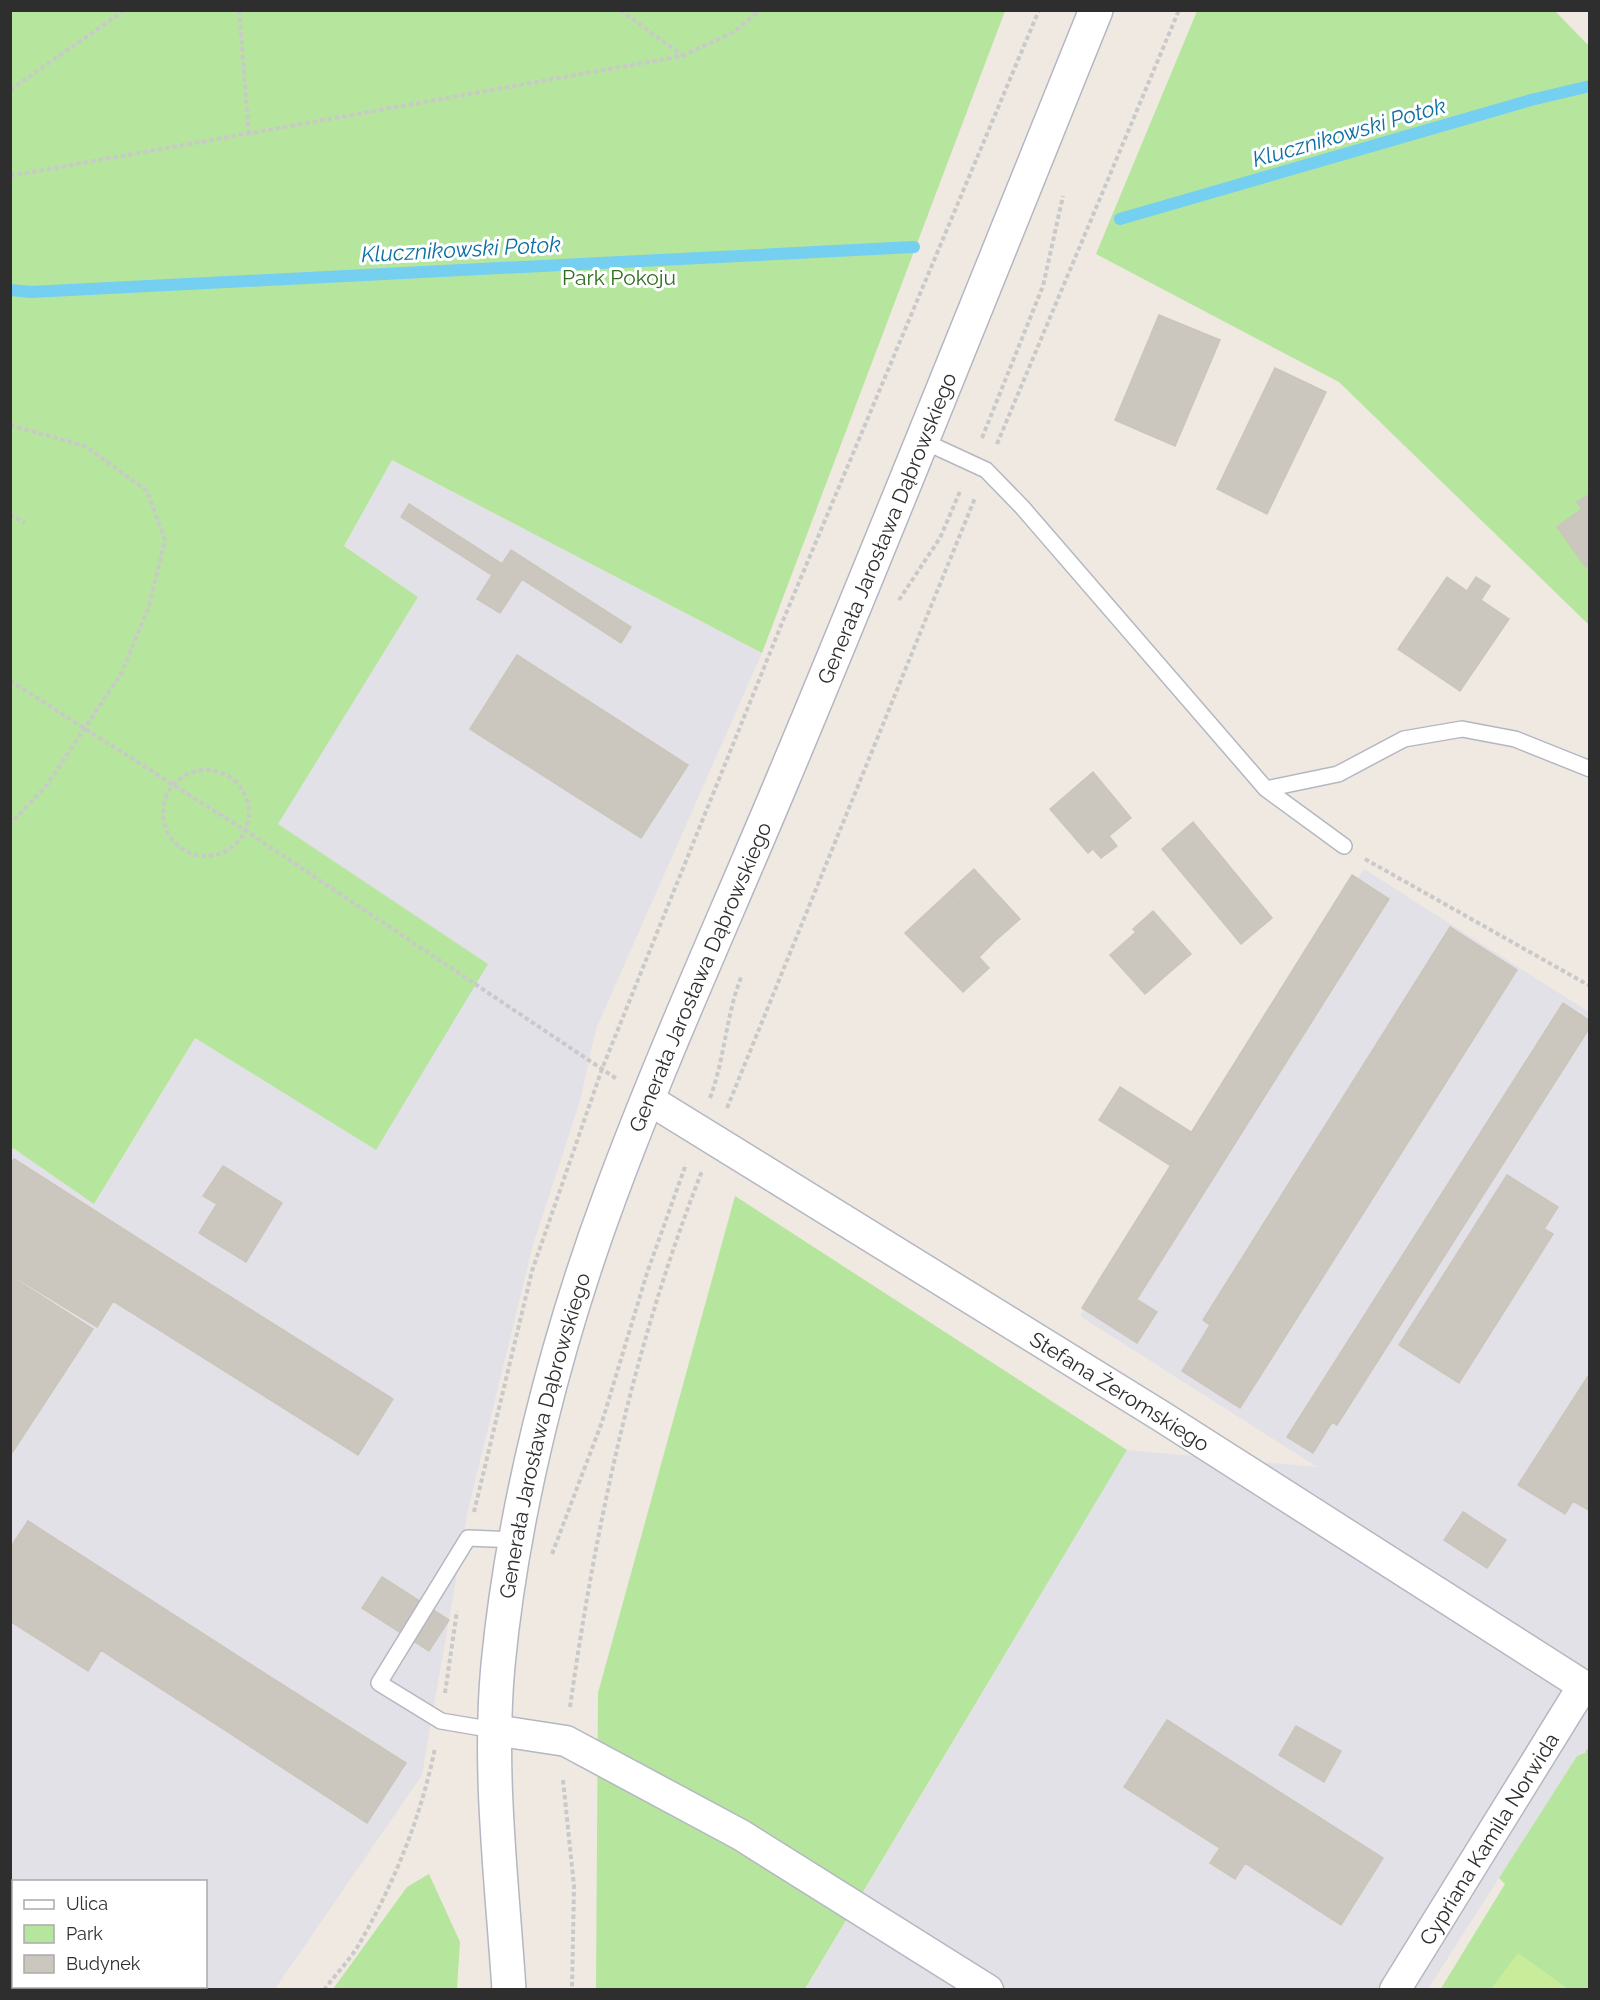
<svg xmlns="http://www.w3.org/2000/svg" width="1600" height="2000" viewBox="0 0 1600 2000" font-family="Raleway,sans-serif">
	<style>
		.industrial { fill: #e3e1e8 }
		.green { fill: #b6e59e }
		.pitch { fill: #c9ec9a }
		.lines { fill: none; stroke-linecap: round; stroke-linejoin: round }
		.stream { stroke: #75cff0; stroke-width: 12 }
		.building { fill: #cbc7bf; stroke: #cbc5ba; stroke-width: 1.5 }
		.lane-casing { stroke: #b4b7c1; stroke-width: 18 }
		.street-casing { stroke: #b4b7c1; stroke-width: 33 }
		.secondary-casing { stroke: #b4b7c1; stroke-width: 36 }
		.path { stroke: #c9c9c9; stroke-width: 4; stroke-dasharray: 4.5 3; stroke-linecap: butt }
		.lane { stroke: #fff; stroke-width: 15 }
		.street { stroke: #fff; stroke-width: 30 }
		.secondary { stroke: #fff; stroke-width: 33 }
		.labels { text-anchor: middle; dominant-baseline: central; stroke-width: 6; stroke-linejoin: round; paint-order: stroke }
		.park-label { font-size: 21px; fill: #2c6e1b; stroke: #fff }
		.street-label { font-size: 21px; fill: #2e2e2e; stroke: #fff }
		.water-label { font-size: 22px; font-style: italic; fill: #0d6fa3; stroke: #fff }
	</style>
	<rect width="100%" height="100%" fill="#efe9e1"/>
	<!-- industrial -->
	<path class="industrial" d="M 392,460 L 762,653 L 596,1029 L 580,1101 L 533,1245 L 468,1510 L 422,1775 L 275,1989 L 66,1990 L 61,1987 L 206,1986 L 206,1882 L 14,1882 L 13,1956 L 11,1954 L 10,1152 L 13,1148 L 95,1203 L 195,1038 L 376,1150 L 487,964 L 277,824 L 418,597 L 344,546 Z
		M 1364,869 L 1589,1012 L 1589,1752 L 1577,1756 L 1428,1989 L 805,1990 L 1127,1450 L 1317,1467 L 1080,1316 Z"/>
	<!-- green -->
	<path class="green" d="M 11,10 L 1005,11 L 762,653 L 392,460 L 344,546 L 418,597 L 278,824 L 488,964 L 376,1150 L 195,1038 L 94,1204 L 13,1148 L 11,1152 Z
		M 1197,11 L 1555,11 L 1589,46 L 1589,625 L 1339,382 L 1096,254 Z
		M 735,1196 L 1127,1450 L 805,1989 L 596,1989 L 598,1693 Z
		M 1589,1746 L 1589,1989 L 1440,1990 L 1505,1884 L 1499,1878 L 1577,1756 L 1585,1753 Z
		M 429,1874 L 460,1942 L 457,1989 L 333,1989 L 407,1887 Z
		M 10,1954 L 13,1956 L 14,1986 L 61,1987 L 66,1989 L 11,1989 Z"/>
	<!-- pitch -->
	<path class="pitch" d="M 1518,1953 L 1568,1989 L 1491,1989 Z"/>
	<g class="lines">
		<!-- stream -->
		<path class="stream" d="M 1120,219 L 1531,100 L 1590,86
			M 10,290 L 31,292 L 914,247"/>
	</g>
	<!-- building -->
	<path class="building" d="M 1159,315 L 1220,340 L 1175,446 L 1115,420 Z
		M 1275,368 L 1326,392 L 1267,514 L 1217,489 Z
		M 1590,494 L 1590,565 L 1586,567 L 1557,527 L 1582,509 L 1577,502 Z
		M 409,504 L 502,564 L 511,550 L 631,627 L 621,643 L 522,579 L 500,613 L 477,599 L 492,575 L 401,517 Z
		M 1447,577 L 1467,591 L 1476,577 L 1490,586 L 1481,600 L 1509,619 L 1460,691 L 1398,649 Z
		M 517,655 L 688,765 L 641,838 L 470,729 Z
		M 1093,772 L 1131,818 L 1109,836 L 1117,846 L 1101,858 L 1093,849 L 1088,853 L 1050,809 Z
		M 1193,822 L 1272,918 L 1241,944 L 1162,849 Z
		M 974,869 L 1020,919 L 995,941 L 949,892 Z
		M 1352,875 L 1389,899 L 1137,1299 L 1101,1277 Z
		M 949,892 L 995,941 L 979,957 L 989,968 L 963,992 L 905,933 Z
		M 1153,911 L 1191,954 L 1170,972 L 1133,929 Z
		M 1450,927 L 1481,947 L 1207,1387 L 1182,1371 L 1210,1325 L 1203,1320 Z
		M 1136,932 L 1170,972 L 1145,994 L 1110,955 Z
		M 1481,947 L 1517,970 L 1240,1408 L 1207,1387 Z
		M 1563,1003 L 1590,1021 L 1590,1027 L 1337,1425 L 1332,1422 L 1313,1453 L 1287,1437 Z
		M 1120,1087 L 1191,1132 L 1171,1166 L 1099,1120 Z
		M 14,1159 L 172,1260 L 137,1316 L 113,1301 L 97,1327 L 10,1274 L 10,1165 Z
		M 223,1166 L 282,1203 L 246,1262 L 199,1233 L 217,1204 L 203,1196 Z
		M 1507,1175 L 1558,1207 L 1544,1229 L 1553,1234 L 1459,1383 L 1399,1345 Z
		M 172,1260 L 393,1399 L 358,1455 L 137,1316 Z
		M 10,1276 L 93,1329 L 10,1456 Z
		M 1101,1277 L 1157,1312 L 1137,1343 L 1082,1308 Z
		M 1590,1373 L 1590,1511 L 1573,1501 L 1565,1514 L 1518,1485 Z
		M 1463,1512 L 1506,1540 L 1487,1568 L 1444,1540 Z
		M 28,1521 L 272,1678 L 234,1736 L 101,1650 L 88,1671 L 10,1621 L 10,1548 Z
		M 382,1577 L 449,1620 L 429,1651 L 362,1608 Z
		M 272,1678 L 406,1763 L 367,1823 L 234,1736 Z
		M 1167,1720 L 1383,1858 L 1341,1925 L 1245,1863 L 1235,1879 L 1210,1863 L 1220,1848 L 1124,1787 Z
		M 1296,1726 L 1341,1751 L 1324,1782 L 1279,1755 Z"/>
	<g class="lines">
		<defs>
			<path id="lane" d="M 921,440 L 986,470 L 1022,507 L 1266,789 L 1344,846
				M 1266,789 L 1338,774 L 1404,739 L 1462,729 L 1515,739 L 1590,769
				M 494,1730 L 441,1721 L 379,1683 L 468,1538 L 517,1540"/>
			<g id="street">
				<path id="s1" d="M 648,1099 L 1161,1416 L 1590,1690"/>
				<path d="M 494,1730 L 566,1741 L 741,1835 L 988,1990"/>
				<path id="s2" d="M 1395,1990 L 1583,1686"/>
			</g>
			<g id="secondary">
				<path id="s3" d="M 509,1990 C 502,1882 488,1772 498,1665 C 513,1510 556,1341 610,1196 C 662,1055 725,918 783,779 C 890,524 992,267 1096,10"/>
			</g>
		</defs>
		<!-- lane casing -->
		<use href="#lane" class="lane-casing"/>
		<!-- street casing -->
		<use href="#street" class="street-casing"/>
		<!-- secondary casing -->
		<use href="#secondary" class="secondary-casing"/>
		<!-- path -->
		<path class="path" d="M 239,10 L 249,134
			M 620,10 L 682,55
			M 10,90 L 125,10
			M 10,176 L 682,56 L 734,32 L 760,10
			M 10,425 L 85,446 L 147,491 L 165,540 L 149,606 L 122,672 L 47,785 L 10,824
			M 982,438 L 1043,286 L 1063,196
			M 997,444 L 1179,10
			M 10,514 L 25,523
			M 899,600 L 940,538 L 961,489
			M 10,681 L 246,831 L 617,1079
			M163 813a43 43 0 1 1 86 0a43 43 0 1 1-86 0Z
			M 1365,859 L 1590,986
			M 710,1098 C 725,1058 726,1014 742,975
			M 727,1108 L 975,498
			M 474,1512 L 532,1271 L 602,1069 L 784,618 L 1039,10
			M 552,1554 L 602,1422 L 647,1273 L 686,1164
			M 445,1693 L 457,1611
			M 570,1707 C 596,1524 634,1344 702,1171
			M 563,1780 L 574,1886 L 572,1990
			M 324,1990 C 335,1975 349,1961 358,1946 C 394,1884 421,1817 435,1748"/>
		<!-- lane -->
		<use href="#lane" class="lane"/>
		<!-- street -->
		<use href="#street" class="street"/>
		<!-- secondary -->
		<use href="#secondary" class="secondary"/>
	</g>
	<g class="labels">
		<!-- park labels -->
		<g class="park-label">
			<text x="619" y="277">Park Pokoju</text>
		</g>
		<!-- street labels -->
		<g class="street-label">
			<text stroke="none"><textPath href="#s3" startOffset="1532">Generała Jarosława Dąbrowskiego</textPath></text>
			<text stroke="none"><textPath href="#s3" startOffset="1046">Generała Jarosława Dąbrowskiego</textPath></text>
			<text stroke="none"><textPath href="#s1" startOffset="555">Stefana Żeromskiego</textPath></text>
			<text stroke="none"><textPath href="#s3" startOffset="560">Generała Jarosława Dąbrowskiego</textPath></text>
			<text stroke="none"><textPath href="#s2" startOffset="178">Cypriana Kamila Norwida</textPath></text>
		</g>
		<!-- water labels -->
		<g class="water-label">
			<text transform="translate(1349 132) rotate(-16)">Klucznikowski Potok</text>
			<text transform="translate(461 249) rotate(-3)">Klucznikowski Potok</text>
		</g>
	</g>
	<!-- border -->
	<rect width="1600" height="2000" fill="none" stroke="#2e2e2e" stroke-width="24"/>
	<!-- legend -->
	<rect x="12" y="1880" width="195" height="108" fill="#ffffff" stroke="#ababab" stroke-width="1.5"/>
	<rect x="24" y="1900" width="30" height="9" fill="#ffffff" stroke="#ababab" stroke-width="1.5"/>
	<text x="66" y="1910" font-size="18" fill="#2e2e2e">Ulica</text>
	<rect x="24" y="1925" width="30" height="18" fill="#b6e59e" stroke="#ababab" stroke-width="1.5"/>
	<text x="66" y="1940" font-size="18" fill="#2e2e2e">Park</text>
	<rect x="24" y="1955" width="30" height="18" fill="#cbc7bf" stroke="#ababab" stroke-width="1.5"/>
	<text x="66" y="1970" font-size="18" fill="#2e2e2e">Budynek</text>
</svg>
